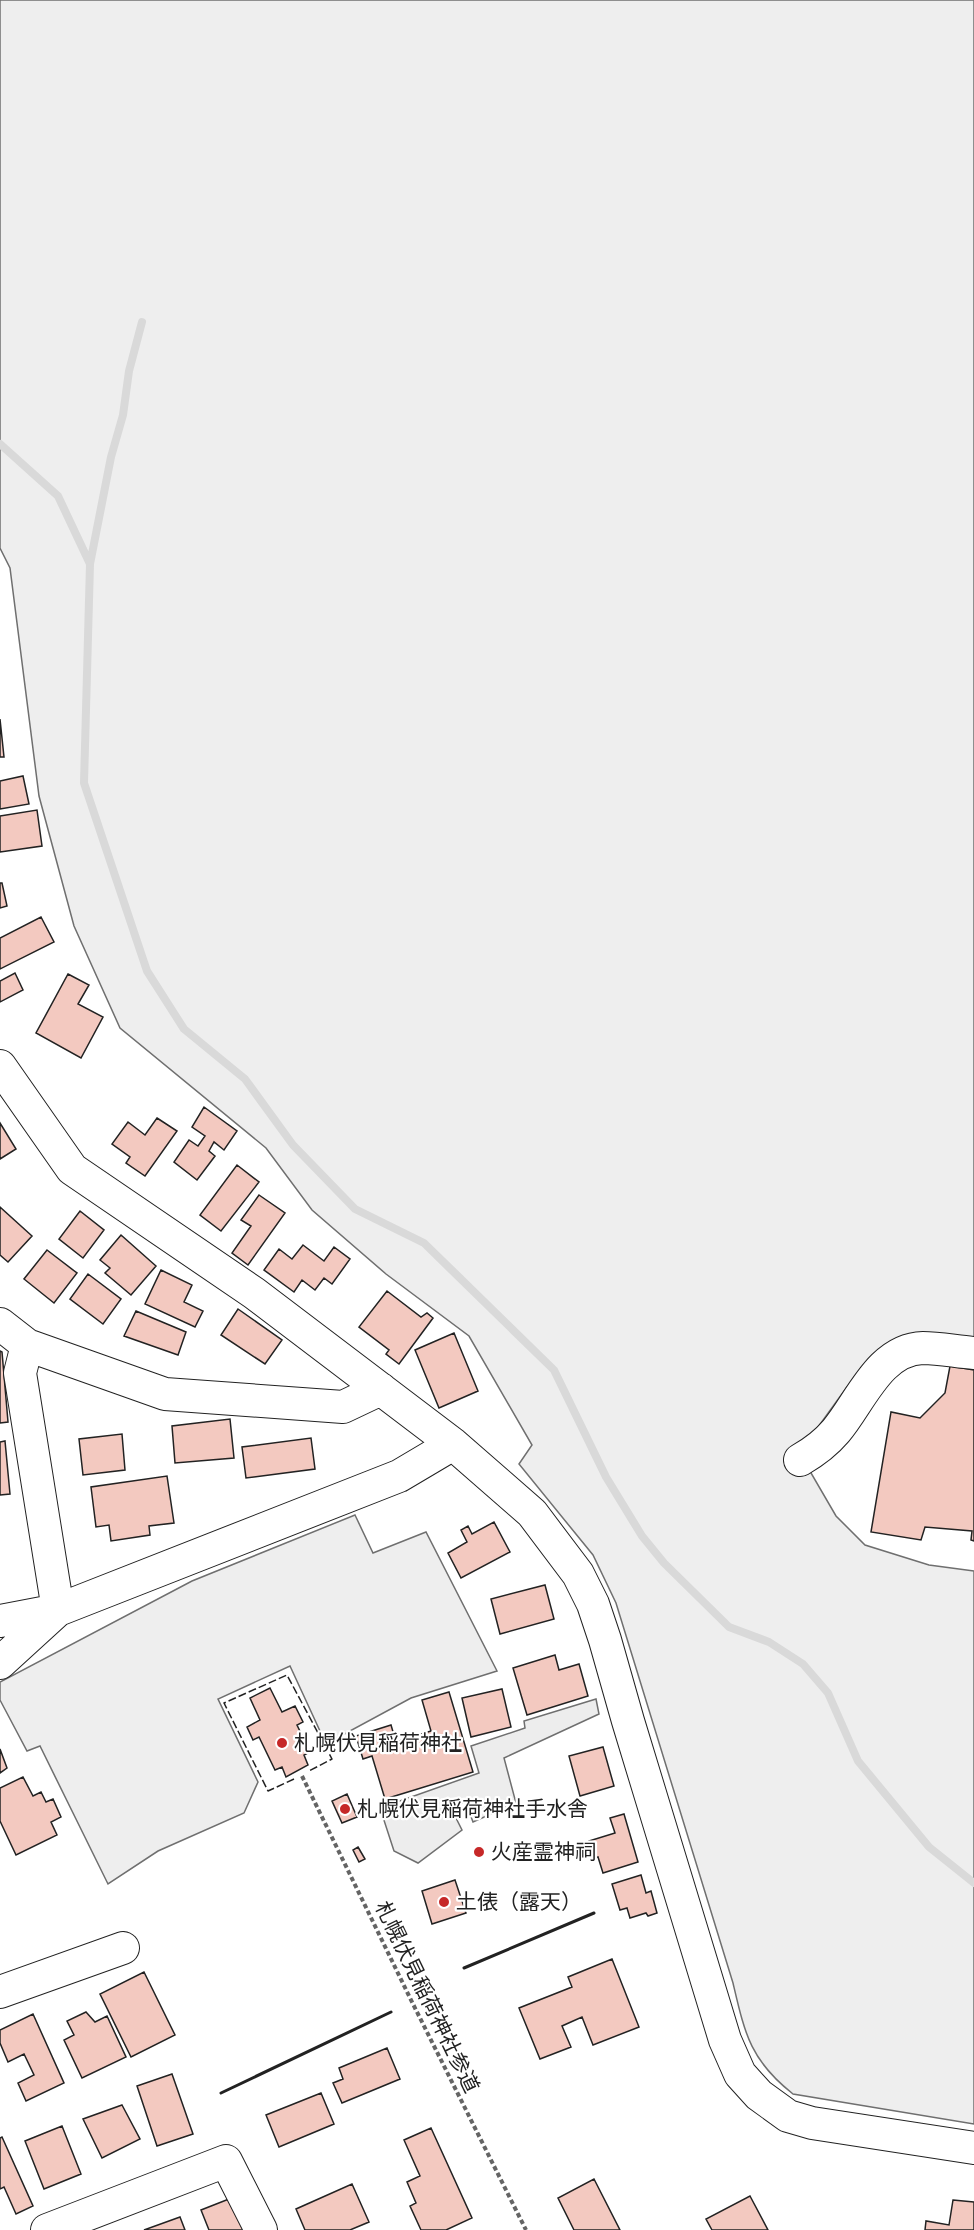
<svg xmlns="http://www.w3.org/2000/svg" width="974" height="2230" viewBox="0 0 974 2230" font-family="'Nunito Sans','Noto Sans JP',sans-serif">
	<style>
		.green { fill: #eee; stroke: #6f6f6f; stroke-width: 1.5 }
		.parking { fill: #ededed; stroke: #6f6f6f; stroke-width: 1.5 }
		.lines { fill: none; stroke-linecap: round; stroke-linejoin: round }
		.stream { stroke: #d9d9d9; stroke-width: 8 }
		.building { fill: #f3c9c0; stroke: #222; stroke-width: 1.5 }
		.minor-casing { stroke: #222; stroke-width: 34 }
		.path { stroke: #646464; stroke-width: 4; stroke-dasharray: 4.5 3; stroke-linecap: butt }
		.minor { stroke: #fff; stroke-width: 32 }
		.fence { stroke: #222; stroke-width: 1.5; stroke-dasharray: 8 3; stroke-linecap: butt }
		.wall { stroke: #222; stroke-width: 3 }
		.poi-dot { fill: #c62828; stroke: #fff; stroke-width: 2 }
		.labels { text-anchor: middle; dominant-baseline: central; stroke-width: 4.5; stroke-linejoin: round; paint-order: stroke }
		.poi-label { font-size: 21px; fill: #222; stroke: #fff; text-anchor: start }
		.street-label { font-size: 21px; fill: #222; stroke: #fff }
	</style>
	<rect width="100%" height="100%" fill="#fff"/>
	<!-- green -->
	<path class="green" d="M 0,0 L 974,0 L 974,1345 L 847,1387 L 808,1441 L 811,1473 L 836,1516 L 865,1545 L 929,1565 L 974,1571 L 974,2124 L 793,2094 C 750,2060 745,2034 733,1983 L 616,1603 L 593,1555 L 519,1464 L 532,1445 L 469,1336 L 386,1274 L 312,1210 L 266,1148 L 120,1028 L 74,926 L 39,796 L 10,568 L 0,548 Z
		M 355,1515 L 373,1553 L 426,1532 L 497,1671 L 411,1698 L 326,1744 L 290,1666 L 218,1699 L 258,1782 L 244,1813 L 158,1851 L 108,1884 L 40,1746 L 27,1751 L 0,1700 L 0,1682 L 192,1581 Z"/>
	<!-- parking -->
	<path class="parking" d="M 596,1699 L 599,1714 L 504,1758 L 516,1803 L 473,1822 L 465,1801 L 452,1810 L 462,1830 L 418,1863 L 394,1851 L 380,1808 L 479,1773 L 471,1746 L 525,1728 L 524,1721 Z"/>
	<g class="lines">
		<!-- stream -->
		<path class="stream" d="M 0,444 L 58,496 L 90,564 L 84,783 L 147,971 L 184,1029 L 245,1079 L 293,1145 L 355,1209 L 424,1243 L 554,1370 L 606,1477 L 642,1536 L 664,1563 L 729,1627 L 769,1642 L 803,1664 L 828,1693 L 858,1761 L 929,1847 L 974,1883
			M 90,564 L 111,457 L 123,415 L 129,371 L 142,322"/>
	</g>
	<!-- building -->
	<path class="building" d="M 0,719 L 4,757 L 0,757 Z
		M 23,776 L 29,804 L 0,809 L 0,781 Z
		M 37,810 L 42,846 L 0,852 L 0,816 Z
		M 0,883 L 2,883 L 7,906 L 0,908 Z
		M 41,917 L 54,942 L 0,969 L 0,938 Z
		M 15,973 L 23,990 L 0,1002 L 0,981 Z
		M 68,974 L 89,985 L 78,1004 L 103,1017 L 81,1058 L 36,1033 Z
		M 204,1107 L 237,1131 L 224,1150 L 214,1142 L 209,1151 L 215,1156 L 197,1180 L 174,1162 L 189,1140 L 198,1146 L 205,1136 L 192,1127 Z
		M 157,1118 L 177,1131 L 145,1176 L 126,1163 L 130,1157 L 112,1144 L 128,1122 L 145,1135 Z
		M 0,1123 L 16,1149 L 0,1159 Z
		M 237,1165 L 259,1182 L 221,1231 L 200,1215 Z
		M 259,1195 L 285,1213 L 248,1265 L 232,1253 L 251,1226 L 241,1220 Z
		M 0,1207 L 32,1236 L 8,1262 L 0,1255 Z
		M 80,1211 L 104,1230 L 83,1258 L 59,1239 Z
		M 121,1235 L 156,1266 L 131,1295 L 105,1273 L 110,1268 L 100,1260 Z
		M 303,1245 L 324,1261 L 334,1247 L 350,1259 L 332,1284 L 324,1278 L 315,1290 L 302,1280 L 294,1292 L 264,1270 L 279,1249 L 292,1259 Z
		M 47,1250 L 77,1273 L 54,1303 L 24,1279 Z
		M 161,1270 L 192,1285 L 184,1302 L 203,1311 L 195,1327 L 145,1304 Z
		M 88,1274 L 121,1299 L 103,1324 L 70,1299 Z
		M 387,1291 L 421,1317 L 427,1313 L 433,1318 L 399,1364 L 386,1354 L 389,1350 L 359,1327 Z
		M 238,1309 L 282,1340 L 265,1364 L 221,1335 Z
		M 136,1311 L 186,1332 L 178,1355 L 124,1336 Z
		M 454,1333 L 478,1391 L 439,1408 L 415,1350 Z
		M 0,1351 L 2,1352 L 8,1422 L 0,1423 Z
		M 950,1366 L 974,1370 L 974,1541 L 971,1540 L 972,1531 L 925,1527 L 921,1540 L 871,1532 L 891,1412 L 920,1418 L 945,1393 Z
		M 230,1419 L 234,1458 L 175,1463 L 172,1426 Z
		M 122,1434 L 125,1470 L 83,1475 L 79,1439 Z
		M 311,1438 L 315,1469 L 246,1478 L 242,1447 Z
		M 5,1441 L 10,1494 L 0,1495 L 0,1442 Z
		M 167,1476 L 174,1523 L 149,1526 L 150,1535 L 111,1541 L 109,1525 L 96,1527 L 91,1487 Z
		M 494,1522 L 510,1552 L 461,1578 L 448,1553 L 467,1542 L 461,1530 L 468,1526 L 472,1534 Z
		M 545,1585 L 554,1619 L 500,1634 L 491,1599 Z
		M 555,1655 L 559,1670 L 579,1664 L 588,1696 L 527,1715 L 513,1668 Z
		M 270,1688 L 282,1712 L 295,1706 L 303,1722 L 297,1725 L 310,1752 L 304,1755 L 308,1765 L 286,1777 L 282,1767 L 275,1770 L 259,1737 L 253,1740 L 247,1727 L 260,1720 L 250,1698 Z
		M 502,1689 L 511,1727 L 471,1737 L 462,1698 Z
		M 449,1692 L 473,1772 L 385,1799 L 372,1756 L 363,1759 L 356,1736 L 391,1725 L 396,1742 L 431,1731 L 422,1700 Z
		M 603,1747 L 614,1786 L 580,1796 L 569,1756 Z
		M 0,1749 L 7,1768 L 0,1773 Z
		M 23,1777 L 33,1796 L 41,1792 L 46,1802 L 53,1799 L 61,1817 L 51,1822 L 57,1835 L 16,1855 L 0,1821 L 0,1788 Z
		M 347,1794 L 357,1817 L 342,1823 L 332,1801 Z
		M 624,1814 L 638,1862 L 603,1873 L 598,1857 L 594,1858 L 589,1841 L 615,1833 L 610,1818 Z
		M 358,1847 L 365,1859 L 359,1862 L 353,1850 Z
		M 641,1875 L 646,1893 L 651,1891 L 657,1913 L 648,1916 L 646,1913 L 630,1918 L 627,1908 L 620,1910 L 612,1884 Z
		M 455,1880 L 466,1913 L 432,1924 L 422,1891 Z
		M 612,1959 L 639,2027 L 593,2045 L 582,2017 L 562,2026 L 571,2047 L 540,2059 L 519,2008 L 572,1987 L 568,1977 Z
		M 144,1972 L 175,2035 L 131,2057 L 100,1994 Z
		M 86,2012 L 95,2022 L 107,2016 L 126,2057 L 82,2078 L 64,2040 L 74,2035 L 67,2021 Z
		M 33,2014 L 64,2083 L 26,2101 L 18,2083 L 34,2075 L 24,2054 L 8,2062 L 0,2043 L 0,2030 Z
		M 387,2048 L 400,2079 L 342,2103 L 333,2083 L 343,2079 L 339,2068 Z
		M 172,2074 L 193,2134 L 157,2146 L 137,2086 Z
		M 321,2093 L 334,2124 L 279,2147 L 266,2115 Z
		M 122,2105 L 140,2139 L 102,2158 L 83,2119 Z
		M 62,2126 L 81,2174 L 44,2189 L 25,2141 Z
		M 431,2128 L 472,2218 L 446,2230 L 421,2230 L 410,2206 L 416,2203 L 407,2182 L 420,2176 L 404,2140 Z
		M 2,2137 L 33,2206 L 16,2214 L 4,2187 L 0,2189 L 0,2138 Z
		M 594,2179 L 620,2230 L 574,2230 L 558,2198 Z
		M 352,2184 L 369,2222 L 350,2230 L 305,2230 L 296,2209 Z
		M 750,2196 L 768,2230 L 712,2230 L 706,2219 Z
		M 234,2197 L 246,2230 L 209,2230 L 201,2210 Z
		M 953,2200 L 974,2202 L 974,2230 L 925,2230 L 926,2221 L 949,2225 Z
		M 180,2217 L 185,2230 L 144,2230 Z"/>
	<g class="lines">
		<defs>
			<path id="minor" d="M 0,1066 L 72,1169 L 254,1293 L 453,1444 L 532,1513 L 578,1574 L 593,1604 L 605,1640 L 628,1721 L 725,2040 L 740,2074 L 759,2095 L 788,2116 L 812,2123 L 974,2148
				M 0,1324 L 27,1345 L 165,1394 L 343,1407 L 381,1389
				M 800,1460 C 814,1452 825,1444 836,1431 C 860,1403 879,1349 923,1348 C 940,1348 958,1352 974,1353
				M 0,1621 L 58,1610 L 399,1476 L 453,1444
				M 0,1663 L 58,1610 L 20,1373 L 27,1345
				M 0,1992 L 123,1948
				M 47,2230 L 226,2161 L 261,2230"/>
		</defs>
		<!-- minor casing -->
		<use href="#minor" class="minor-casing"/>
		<!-- path -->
		<path class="path" d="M 302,1776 L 413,2004 L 526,2230"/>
		<!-- minor -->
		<use href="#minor" class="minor"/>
		<!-- fence -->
		<path class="fence" d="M 294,1779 L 268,1791 L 224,1703 L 287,1675 L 332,1759 L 309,1771"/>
		<!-- wall -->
		<path class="wall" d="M 464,1968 L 594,1913
			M 221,2093 L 391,2012"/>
	</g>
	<!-- markers -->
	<g class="poi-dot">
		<circle cx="282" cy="1743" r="6"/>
		<circle cx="345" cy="1809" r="6"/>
		<circle cx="479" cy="1852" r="6"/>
		<circle cx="444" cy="1902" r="6"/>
	</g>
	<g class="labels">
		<!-- poi labels -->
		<g class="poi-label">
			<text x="294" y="1743">札幌伏見稲荷神社</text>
			<text x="357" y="1809">札幌伏見稲荷神社手水舎</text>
			<text x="491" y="1852">火産霊神祠</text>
			<text x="456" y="1902">土俵（露天）</text>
		</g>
		<!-- street labels -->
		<g class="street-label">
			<text transform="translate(427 1997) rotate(64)">札幌伏見稲荷神社参道</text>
		</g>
	</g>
</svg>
